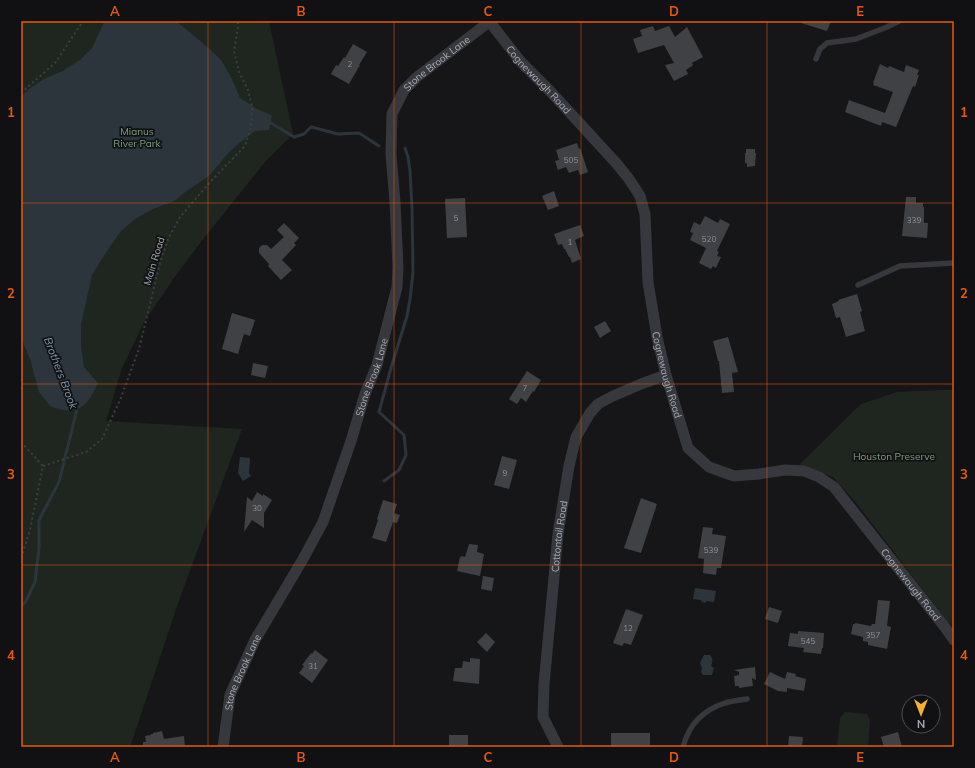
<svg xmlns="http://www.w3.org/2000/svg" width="975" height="768" viewBox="0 0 975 768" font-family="Mulish,sans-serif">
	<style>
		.green { fill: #1e261f }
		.water { fill: #2c353c }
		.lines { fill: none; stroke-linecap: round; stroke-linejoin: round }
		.stream { stroke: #2c353c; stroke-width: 3 }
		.building { fill: #404145 }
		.path { stroke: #3d3f44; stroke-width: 2; stroke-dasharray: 2 3; stroke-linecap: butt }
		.lane { stroke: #37383d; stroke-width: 5.5 }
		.street { stroke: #37383d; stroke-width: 11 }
		.grid { fill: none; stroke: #e8590c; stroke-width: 1; stroke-opacity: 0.55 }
		.labels { text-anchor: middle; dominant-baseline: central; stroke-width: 3.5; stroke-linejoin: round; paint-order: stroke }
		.number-label { font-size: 8px; fill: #8e929b }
		.street-label { font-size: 10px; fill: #a8adb8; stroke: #111113 }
		.park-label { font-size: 10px; fill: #7fa381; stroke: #111113 }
		.water-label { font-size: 11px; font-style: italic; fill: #7f9bb3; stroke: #111113 }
		.neatline { fill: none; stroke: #e8590c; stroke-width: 1.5 }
		.grid-label { font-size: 13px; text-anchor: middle; font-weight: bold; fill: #e8590c }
	</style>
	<rect width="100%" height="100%" fill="#161618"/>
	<!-- green -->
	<path class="green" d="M 21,21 L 269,21 L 293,134 L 265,162 L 204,238 L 174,278 L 144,322 L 122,368 L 106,421 L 242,429 L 177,606 L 130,747 L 21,747 Z
		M 943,390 L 954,390 L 954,627 L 947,621 L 857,504 L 833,477 L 799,465 L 861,404 L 897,392 Z
		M 845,712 L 867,714 L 870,720 L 868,747 L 837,747 L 840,718 Z"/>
	<!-- water -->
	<path class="water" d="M 107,21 L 176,21 L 210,49 L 221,60 L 232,79 L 240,98 L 257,109 L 272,115 L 269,130 L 255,131 L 247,137 L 230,151 L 209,176 L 188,190 L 174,201 L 153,209 L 135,219 L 121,231 L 107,251 L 92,275 L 81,324 L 81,347 L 84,367 L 98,383 C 91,397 85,412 66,410 C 61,410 55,408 50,406 L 39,392 L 30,359 L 21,338 L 21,97 L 29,89 L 44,79 L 63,71 L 81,59 L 92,48 L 104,22 Z
		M 240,457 L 250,458 L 249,473 L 251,476 L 243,481 L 238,473 Z
		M 695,588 L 716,591 L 714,602 L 707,601 L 705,603 L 701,601 L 701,600 L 693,599 Z
		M 704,655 L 710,655 C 713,659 713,661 711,666 L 714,668 L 712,675 L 703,675 L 701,672 L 702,668 L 700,663 Z"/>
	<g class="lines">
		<!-- stream -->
		<path class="stream" d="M 267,124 L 271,123 L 294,137 L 304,134 L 311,127 L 338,134 L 359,133 L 379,146
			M 384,481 L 399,470 L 406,455 L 404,435 L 379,412 L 391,368 L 407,316 L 410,299 L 413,272 L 412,208 L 410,171 L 408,157 L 405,148
			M 21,607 L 26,601 L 35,582 L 39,548 L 39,520 L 59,482 L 77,409 L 76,406"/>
	</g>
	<!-- building -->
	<path class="building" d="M 801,21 L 831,21 L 827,31 L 801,23 Z
		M 653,26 L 655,31 L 669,26 L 675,37 L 687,27 L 703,57 L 692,63 L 693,65 L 686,70 L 688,74 L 674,81 L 665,65 L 674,63 L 664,45 L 638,53 L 633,39 L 642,36 L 640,30 Z
		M 353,44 L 367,52 L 359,65 L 360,65 L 349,84 L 331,74 L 336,65 L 338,66 L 344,57 L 345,58 Z
		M 880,64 L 888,68 L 889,66 L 904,72 L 906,65 L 919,70 L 917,75 L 919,75 L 915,87 L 913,86 L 896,127 L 882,122 L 881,126 L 845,112 L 849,100 L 885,113 L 893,92 L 873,85 L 874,83 L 873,83 Z
		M 577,143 L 579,149 L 580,148 L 588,172 L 580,175 L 578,170 L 569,173 L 566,167 L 558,170 L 555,161 L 559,160 L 556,150 Z
		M 746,149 L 755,149 L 755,153 L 756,153 L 755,166 L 747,167 L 747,163 L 745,163 L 745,153 L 746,153 Z
		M 554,191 L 559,206 L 548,210 L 542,196 Z
		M 906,197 L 916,197 L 916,203 L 923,203 L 923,207 L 924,207 L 924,223 L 928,223 L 927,238 L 902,236 Z
		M 465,198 L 467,237 L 447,238 L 445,199 Z
		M 705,216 L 718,223 L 720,219 L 730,224 L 717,251 L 719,252 L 717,256 L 721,257 L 716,268 L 713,266 L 711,269 L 699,263 L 706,248 L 690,240 L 693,233 L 690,232 L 694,222 L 700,225 Z
		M 284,223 L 299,238 L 294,243 L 296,245 L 282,260 L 292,270 L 281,280 L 268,266 L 269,264 L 259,253 L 259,248 L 262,245 L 267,245 L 271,249 L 284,237 L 277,230 Z
		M 580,225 L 584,236 L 575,240 L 581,259 L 572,263 L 570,257 L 569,257 L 565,249 L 564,249 L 562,244 L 558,245 L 554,234 Z
		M 857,294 L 862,311 L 860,312 L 865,331 L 846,337 L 840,317 L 836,318 L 832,304 L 839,301 L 838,300 Z
		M 232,313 L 255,320 L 250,336 L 244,334 L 238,354 L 222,349 Z
		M 605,321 L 611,331 L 600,338 L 594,327 Z
		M 728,337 L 738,372 L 732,373 L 734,392 L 722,393 L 719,361 L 718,361 L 713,341 Z
		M 253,363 L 268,366 L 265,378 L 251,375 Z
		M 527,371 L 541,380 L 534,392 L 533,391 L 526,402 L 521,398 L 517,404 L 509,399 Z
		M 502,456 L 517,460 L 509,489 L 494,485 Z
		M 257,492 L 263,496 L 263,494 L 272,500 L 264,513 L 264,528 L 252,520 L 244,532 L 247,497 L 252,501 Z
		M 641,498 L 657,504 L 641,553 L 624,548 Z
		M 383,500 L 397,504 L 394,513 L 400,515 L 397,523 L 393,522 L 386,542 L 372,538 L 378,520 L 377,519 Z
		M 703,527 L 713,528 L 712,534 L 726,536 L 721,568 L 717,568 L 716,575 L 703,573 L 704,559 L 698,558 Z
		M 469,544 L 478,545 L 477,552 L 484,554 L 480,576 L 457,571 L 460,557 L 461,557 L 461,556 L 465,557 Z
		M 483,576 L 494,578 L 492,591 L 481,589 Z
		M 878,600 L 890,601 L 887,626 L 891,627 L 887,649 L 868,645 L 868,642 L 863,641 L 863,637 L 851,634 L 853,624 L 855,624 L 855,623 L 871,626 L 872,624 L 875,624 Z
		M 769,607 L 782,611 L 778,623 L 765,619 Z
		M 626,609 L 643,615 L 631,645 L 624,643 L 622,646 L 613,643 Z
		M 798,631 L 824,633 L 823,648 L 822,648 L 821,654 L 803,652 L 804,648 L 788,646 L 790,633 L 798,634 Z
		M 486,633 L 495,642 L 487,652 L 477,642 Z
		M 315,650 L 328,660 L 312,683 L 299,673 L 304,666 L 302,665 L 311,653 L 312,654 Z
		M 470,658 L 480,659 L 479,684 L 453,681 L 455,668 L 462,668 L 463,661 L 470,662 Z
		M 755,667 L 756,680 L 752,678 L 753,686 L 739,688 L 739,686 L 735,686 L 734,676 L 739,675 L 739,672 L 734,670 Z
		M 770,672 L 785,679 L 787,672 L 796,674 L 795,676 L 806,679 L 804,691 L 787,688 L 787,692 L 778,691 L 764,684 Z
		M 162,731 L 164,739 L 184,736 L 185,747 L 143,747 L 143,742 L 146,742 L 145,736 L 151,735 L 151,734 L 153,734 L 153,733 Z
		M 898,732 L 902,747 L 884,747 L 881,737 Z
		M 611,733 L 650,733 L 650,745 L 633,746 L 633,747 L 611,747 Z
		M 449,735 L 468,735 L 468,747 L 449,747 Z
		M 789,736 L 803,737 L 802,747 L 788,747 Z"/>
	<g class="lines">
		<!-- path -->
		<path class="path" d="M 21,93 L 55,63 L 83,21
			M 21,442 L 43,466
			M 43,466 L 86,452 L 102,439 L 120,400 L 139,349 L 160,263 L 168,239 L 180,217 L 211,181 L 245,146 L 251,127 L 252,106 L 248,90 L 239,72 L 234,51 L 238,27 L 238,21
			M 21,558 L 30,530 L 43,466"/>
		<!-- lane -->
		<path class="lane" d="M 816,59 L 820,49 L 827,43 L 856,39 L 887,27 L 899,21
			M 858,285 L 900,266 L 954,263
			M 683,747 C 689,724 703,710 725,703 C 732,701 740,700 747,699"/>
		<!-- street -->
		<g class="street">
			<path id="s1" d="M 489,21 L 521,62 L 551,92 L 617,164 L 629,179 L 640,196 L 645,214 L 648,282 L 657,337 L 666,375 L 688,448 L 709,467 L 734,476 L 759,474 L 785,470 L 804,471 L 819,477 L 834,487 L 944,626 L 954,640"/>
			<path id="s2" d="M 223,747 L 230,695 L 255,640 L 303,559 L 323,522 L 351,441 L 365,394 L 377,365 L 397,287 L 398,267 L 395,202 L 391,154 L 392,114 L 404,90 L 417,77 L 489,22"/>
			<path id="s3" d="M 558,747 L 543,717 L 544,684 L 558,534 L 569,466 L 576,437 L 590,413 L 598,404 L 613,396 L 641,384 L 666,375"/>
		</g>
	</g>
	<!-- grid -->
	<path class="grid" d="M 208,21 L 208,747M 394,21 L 394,747M 581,21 L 581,747M 767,21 L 767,747M 21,203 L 954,203M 21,384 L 954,384M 21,565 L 954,565"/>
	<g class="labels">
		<!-- number labels -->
		<g class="number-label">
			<text x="350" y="64">2</text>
			<text x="571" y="160">505</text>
			<text x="456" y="218">5</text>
			<text x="914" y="220">339</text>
			<text x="709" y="239">520</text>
			<text x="570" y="242">1</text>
			<text x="525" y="388">7</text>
			<text x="505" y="473">9</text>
			<text x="257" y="508">30</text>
			<text x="711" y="550">539</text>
			<text x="628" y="628">12</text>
			<text x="873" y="635">357</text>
			<text x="808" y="641">545</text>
			<text x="313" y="666">31</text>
		</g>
		<!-- street labels -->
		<g class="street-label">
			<text stroke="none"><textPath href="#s2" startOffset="738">Stone Brook Lane</textPath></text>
			<text stroke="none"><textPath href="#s1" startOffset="77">Cognewaugh Road</textPath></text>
			<text transform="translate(154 261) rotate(-73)">Main Road</text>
			<text stroke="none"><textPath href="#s1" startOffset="413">Cognewaugh Road</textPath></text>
			<text stroke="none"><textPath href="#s2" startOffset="402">Stone Brook Lane</textPath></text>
			<text stroke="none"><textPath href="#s3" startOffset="215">Cottontail Road</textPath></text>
			<text stroke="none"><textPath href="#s1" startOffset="773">Cognewaugh Road</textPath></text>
			<text stroke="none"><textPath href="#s2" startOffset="78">Stone Brook Lane</textPath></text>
		</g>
		<!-- park labels -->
		<g class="park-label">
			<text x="137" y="131">Mianus<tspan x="137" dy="12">River Park</tspan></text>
			<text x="894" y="456">Houston Preserve</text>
		</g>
		<!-- water labels -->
		<g class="water-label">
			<text transform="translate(61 373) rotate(69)">Brothers Brook</text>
		</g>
	</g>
	<!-- border -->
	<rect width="975" height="768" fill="none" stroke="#111113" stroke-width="44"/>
	<!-- north arrow -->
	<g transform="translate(921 714) rotate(180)"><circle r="19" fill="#111113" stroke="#4d4f55"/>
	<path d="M0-3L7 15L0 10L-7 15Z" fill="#f2b134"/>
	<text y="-6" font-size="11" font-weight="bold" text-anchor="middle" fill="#a8adb8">N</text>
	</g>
	<rect x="22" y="22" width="931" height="724" class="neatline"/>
	<g class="grid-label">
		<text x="115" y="16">A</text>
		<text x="301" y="16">B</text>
		<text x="488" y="16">C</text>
		<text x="674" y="16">D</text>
		<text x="860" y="16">E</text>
		<text x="11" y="117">1</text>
		<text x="964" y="117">1</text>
		<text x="11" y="298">2</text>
		<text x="964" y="298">2</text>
		<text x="11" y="479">3</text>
		<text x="964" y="479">3</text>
		<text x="11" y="660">4</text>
		<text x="964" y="660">4</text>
		<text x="115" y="762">A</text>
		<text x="301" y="762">B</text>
		<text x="488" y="762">C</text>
		<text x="674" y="762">D</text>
		<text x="860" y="762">E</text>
	</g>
</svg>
